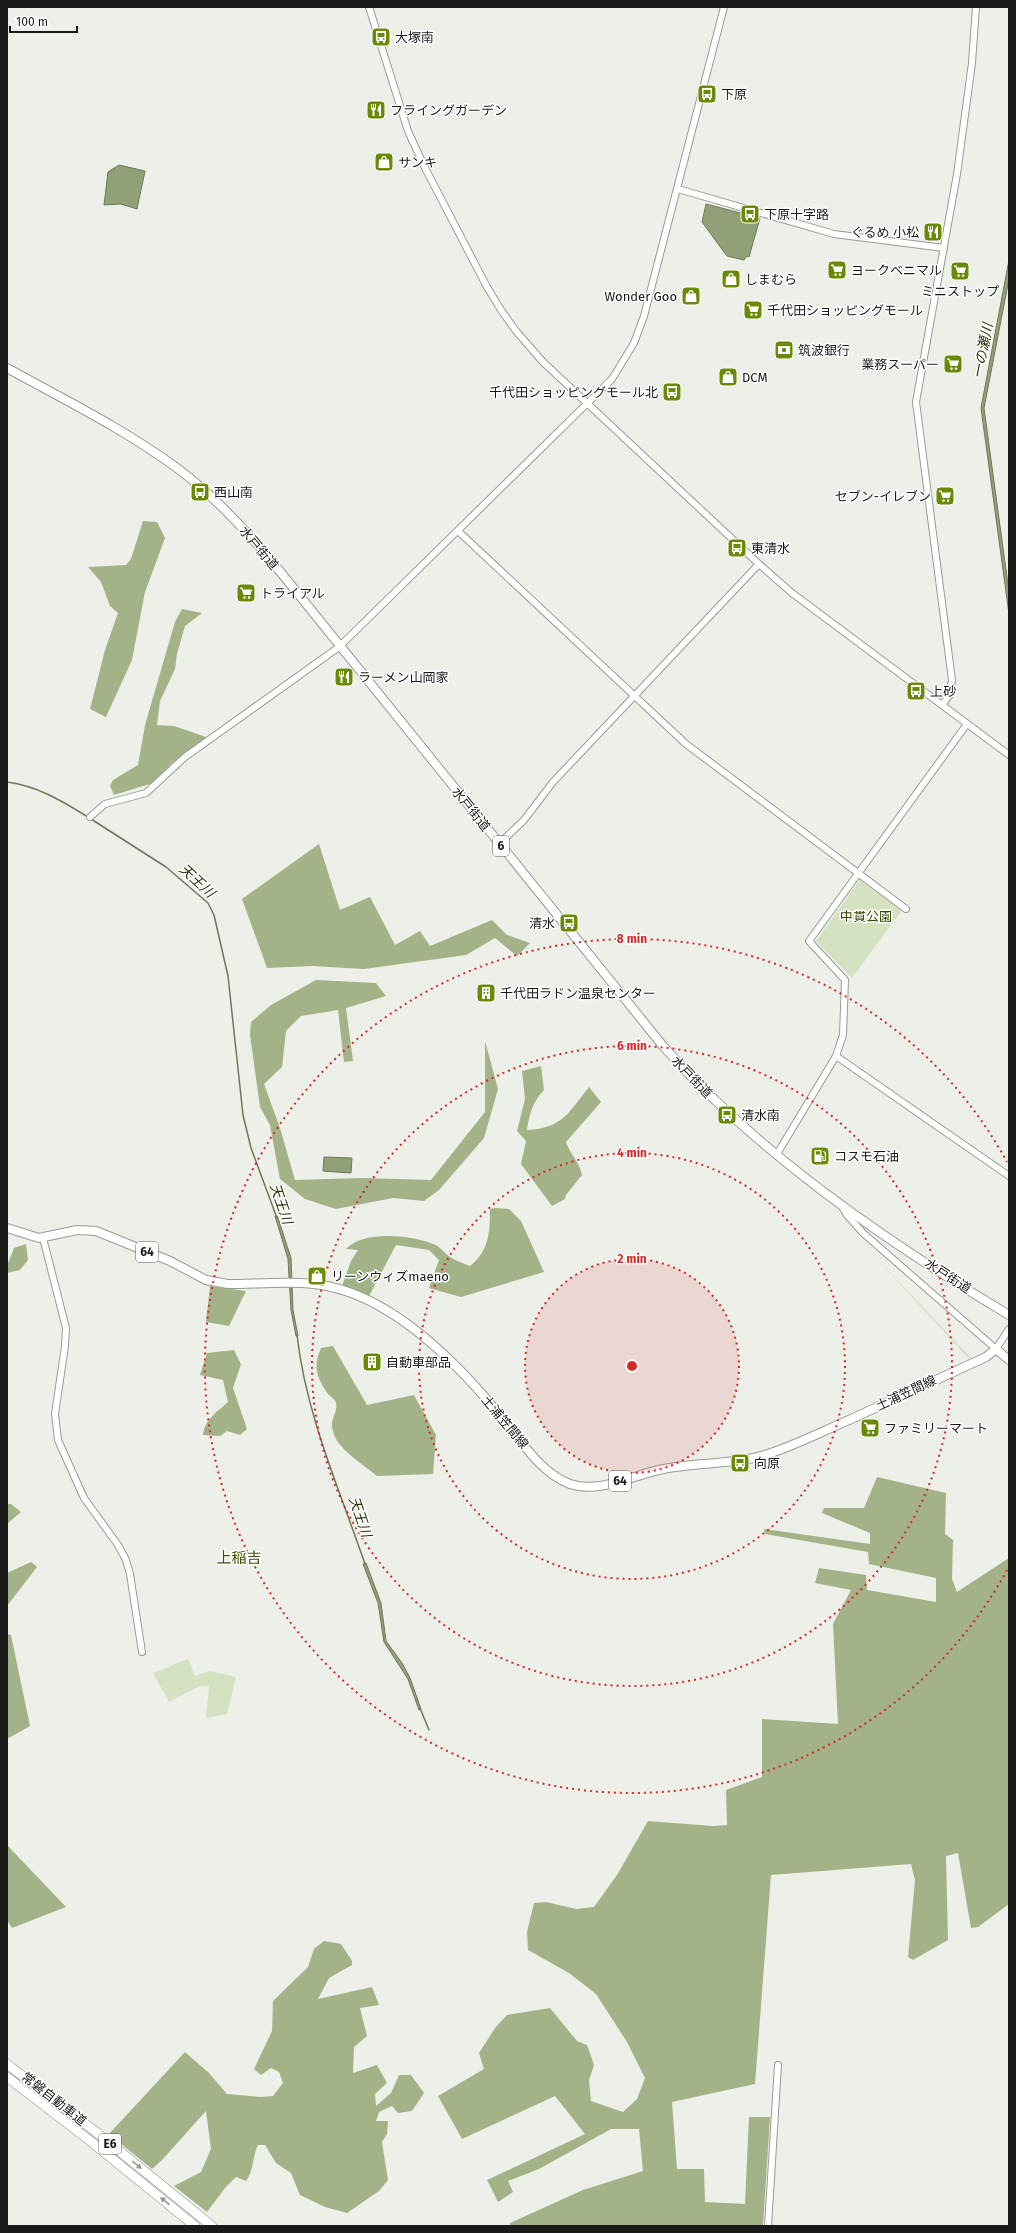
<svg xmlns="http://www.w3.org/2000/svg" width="1016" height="2233" viewBox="0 0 1016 2233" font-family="'Fira Sans','Noto Sans JP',sans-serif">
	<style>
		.green { fill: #d5e2c1 }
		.forest { fill: #a3b387 }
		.water { fill: #91a076; stroke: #6d785a }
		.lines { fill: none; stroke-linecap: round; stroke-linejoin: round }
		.stream { stroke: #6d785a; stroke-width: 1.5 }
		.tertiary-casing { stroke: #999b96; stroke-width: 8 }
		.primary-casing { stroke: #999b96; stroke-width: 10 }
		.trunk-casing { stroke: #999b96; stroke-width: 10 }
		.motorway-casing { stroke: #999b96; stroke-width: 10 }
		.tertiary { stroke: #fff; stroke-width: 6 }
		.primary { stroke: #fff; stroke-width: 8 }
		.trunk { stroke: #fff; stroke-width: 8 }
		.motorway { stroke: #fff; stroke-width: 9 }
		.oneway { fill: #989897 }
		.ring { fill: none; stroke: #d62828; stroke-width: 2; stroke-dasharray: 2 4 }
		.labels { text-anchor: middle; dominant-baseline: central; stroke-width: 3; stroke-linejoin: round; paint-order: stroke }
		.shield { fill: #fff; stroke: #5e5e5d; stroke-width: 1 }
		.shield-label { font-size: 12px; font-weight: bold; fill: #191917 }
		.poi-label { font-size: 13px; fill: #191917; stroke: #fff; text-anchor: start }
		.street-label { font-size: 13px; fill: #191917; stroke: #fff }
		.park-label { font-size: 13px; fill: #374801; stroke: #fff }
		.water-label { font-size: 14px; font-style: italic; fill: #293704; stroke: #fff }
		.quarter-label { font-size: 15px; fill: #3e5202; stroke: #fff }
		.centre { fill: #d62828; stroke: #fff; stroke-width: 2 }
		.ring-label { font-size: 12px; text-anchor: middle; font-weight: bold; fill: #d62828; stroke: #fff; stroke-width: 3; stroke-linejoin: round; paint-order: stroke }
	</style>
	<rect width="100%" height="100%" fill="#edefe9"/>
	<!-- green -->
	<path class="green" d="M 860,880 L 902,910 L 852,978 L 816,941 Z
		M 869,1250 L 973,1360 L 968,1358 Z
		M 188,1659 L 195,1676 L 209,1671 L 236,1677 L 227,1714 L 206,1718 L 209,1686 L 200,1686 L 169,1702 L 153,1673 Z"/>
	<!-- forest -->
	<path class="forest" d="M 143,521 L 157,522 L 165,538 L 145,592 L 132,660 L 106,717 L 90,709 L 105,650 L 118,613 L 110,606 L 101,582 L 88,567 L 126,565 L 131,559 Z
		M 182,609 L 202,613 L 185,626 L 177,654 L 175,669 L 160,701 L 157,725 L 174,726 L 206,737 L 172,763 L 153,783 L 114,795 L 110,786 L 113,780 L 138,765 L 145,725 L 175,622 Z
		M 319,844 L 340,910 L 370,897 L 395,945 L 420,931 L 430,946 L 492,920 L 507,935 L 530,943 L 517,956 L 495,938 L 466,955 L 364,969 L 312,966 L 267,968 L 242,899 Z
		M 316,980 L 376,983 L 386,996 L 346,1008 L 353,1061 L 344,1062 L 338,1010 L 301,1016 L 286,1031 L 282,1067 L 264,1084 L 280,1128 L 295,1180 L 362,1178 L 431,1180 L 485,1112 L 485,1041 L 498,1089 L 484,1138 L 439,1190 L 424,1201 L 393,1198 L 336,1209 L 305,1199 L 280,1179 L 270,1125 L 260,1107 L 250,1035 L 251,1022 L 271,1005 Z
		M 541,1066 L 544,1090 C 533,1101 529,1115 527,1130 C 563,1128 568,1113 589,1087 L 601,1102 L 566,1142 C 570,1154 580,1163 582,1175 L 566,1195 L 565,1199 L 552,1206 L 521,1164 L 526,1141 L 517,1131 L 525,1099 L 522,1071 Z
		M 495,1208 L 509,1209 L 521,1221 L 544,1272 L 461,1297 L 429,1288 L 439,1260 L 429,1250 L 396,1245 L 369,1296 L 342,1286 L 351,1261 L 358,1250 L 346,1249 C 363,1230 411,1235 433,1244 C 440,1246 444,1253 450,1257 C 456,1261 463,1263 470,1266 C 489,1251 490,1232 490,1209 Z
		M 26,1244 L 28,1260 L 20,1270 L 7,1273 L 7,1266 L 14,1248 Z
		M 210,1286 L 246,1291 L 229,1326 L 206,1322 Z
		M 333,1346 L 367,1405 L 414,1395 L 436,1435 L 433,1474 L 377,1476 C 362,1463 334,1448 332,1427 C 331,1418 338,1412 336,1403 C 335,1399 331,1397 328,1394 C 316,1377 313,1366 321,1348 Z
		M 234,1350 L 241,1364 L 233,1388 L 247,1429 L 240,1435 L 227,1431 L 220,1436 L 203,1435 C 205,1419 217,1412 228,1402 L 223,1380 L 200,1375 L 207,1353 Z
		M 877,1477 L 946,1493 L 945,1534 L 953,1540 L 952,1579 L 957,1592 L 1009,1558 L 1009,1904 L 978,1927 L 971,1928 L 958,1853 L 946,1856 L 948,1940 L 913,1960 L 908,1957 L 915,1880 L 911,1864 L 771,1875 L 755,2084 L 672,2102 L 677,2169 L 704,2169 L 705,2202 L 745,2204 L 749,2117 L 770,2117 L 763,2226 L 510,2226 L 510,2223 L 583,2190 L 643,2171 L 639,2129 L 611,2129 L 539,2169 L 508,2181 L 513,2192 L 498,2202 L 487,2180 L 585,2134 L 555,2096 L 462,2139 L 438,2096 L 484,2069 L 479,2053 L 495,2028 L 507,2015 L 550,2008 L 577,2041 L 587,2045 L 594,2065 L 589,2080 L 591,2101 L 623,2112 L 637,2099 L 645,2078 L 627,2042 L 596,1994 L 569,1973 L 528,1950 L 527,1932 L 534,1903 L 546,1902 L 576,1909 L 594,1907 L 617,1875 L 648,1821 L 713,1826 L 727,1825 L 726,1790 L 762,1777 L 762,1719 L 838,1724 L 833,1624 L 851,1590 L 815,1583 L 819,1568 L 866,1575 L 867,1590 L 936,1602 L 936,1578 L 869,1564 L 868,1552 L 765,1534 L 764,1529 L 870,1544 L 870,1533 L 822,1513 L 824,1508 L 864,1508 Z
		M 7,1504 L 11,1504 L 21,1512 L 7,1524 Z
		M 31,1562 L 37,1567 L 7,1606 L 7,1573 Z
		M 7,1634 L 11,1635 L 30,1726 L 7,1739 Z
		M 7,1845 L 66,1907 L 12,1928 L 7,1920 Z
		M 324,1941 L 341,1944 L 352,1961 L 352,1965 L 329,1978 L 318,1999 L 372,1987 L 379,2005 L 360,2008 L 367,2036 L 354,2047 L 353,2073 L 377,2065 L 387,2083 L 375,2094 L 376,2106 L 391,2093 L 399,2075 L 411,2075 L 424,2093 L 412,2111 L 398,2113 L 392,2106 L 379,2112 L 376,2121 L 388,2121 L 387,2134 L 382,2142 L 388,2180 L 379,2191 L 347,2213 L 325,2207 L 300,2195 L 291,2173 L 276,2163 L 265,2145 L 258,2145 C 252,2157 254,2171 246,2181 L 236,2177 L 225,2188 L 207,2212 L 174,2186 L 201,2172 L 211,2149 L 206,2111 L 162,2160 L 152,2169 L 109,2134 L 185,2052 L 209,2073 L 227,2094 L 261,2097 L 273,2096 L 283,2083 L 279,2072 L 271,2068 L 261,2075 L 254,2069 L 272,2031 L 273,2001 L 308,1967 L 314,1949 Z"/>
	<!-- water -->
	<path class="water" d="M 119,165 L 145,171 L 137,209 L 121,204 L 104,205 L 108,172 Z
		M 706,204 L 760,218 L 749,257 L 747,256 L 744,260 L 727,256 L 702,222 Z
		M 1009,260 L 1009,279 L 984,408 L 1009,592 L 1009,614 L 981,408 Z
		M 324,1157 L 352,1158 L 351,1173 L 323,1171 Z
		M 275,1216 L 277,1216 L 279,1221 L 291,1258 L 293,1310 L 298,1336 L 296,1336 L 291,1310 L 288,1259 Z
		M 366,1563 L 381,1603 L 386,1641 L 402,1663 L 410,1678 L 421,1709 L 419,1710 L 408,1679 L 384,1642 L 378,1603 L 363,1564 Z"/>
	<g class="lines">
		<!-- stream -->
		<path class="stream" d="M 7,782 C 38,786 62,801 88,817
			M 91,819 L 166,867 L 208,903 L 214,915 L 228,976 L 243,1115 L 251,1148 L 277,1218
			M 297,1335 C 306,1415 339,1488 365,1564
			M 420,1708 L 429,1730"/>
		<defs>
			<path id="tertiary" d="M 369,7 L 408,131 L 424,166 L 487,287 L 501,310 L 516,331 L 543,362 L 759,564 L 792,593 L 1009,755
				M 678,189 L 834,234 L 944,248
				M 458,531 L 686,744 L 906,909
				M 942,705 L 949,696 L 952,680 L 916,402 L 957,174 L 972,63 L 976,7
				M 90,817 L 105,804 L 146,793 L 185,757 L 339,647 L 612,379 L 634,343 L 644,316 L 724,7
				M 499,844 L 524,820 L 553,782 L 759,564
				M 836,1056 L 1009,1176
				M 777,1154 L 836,1056 L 843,1035 L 845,980 L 809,941 L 967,724
				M 841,1205 L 847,1215 L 863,1233 L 996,1349 L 1009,1329
				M 43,1238 L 66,1328 L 65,1346 L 55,1414 L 58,1440 L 84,1498 L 118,1545 L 126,1560 L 130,1574 L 142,1652
				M 768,2226 L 778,2065"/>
			<path id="primary" d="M 7,1228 L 39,1238 L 77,1230 L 96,1231 L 170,1261 L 206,1280 L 228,1284 C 258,1284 298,1280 327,1286 C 394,1299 458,1364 500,1415 C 521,1440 539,1472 570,1484 C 600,1494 633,1475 663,1469 C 696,1462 732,1465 765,1455 C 794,1446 821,1432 849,1420 C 894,1399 940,1378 986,1357 L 996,1349 L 1009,1360"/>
			<path id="trunk" d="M 7,368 C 65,400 124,429 177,468 C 212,494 242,526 270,559 L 663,1046 C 757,1153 887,1242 1009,1315"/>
			<path id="motorway" d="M 7,2064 L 96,2132 L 212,2226
				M 7,2077 L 89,2140 L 195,2226"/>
		</defs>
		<!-- tertiary casing -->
		<use href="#tertiary" class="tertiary-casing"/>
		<!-- primary casing -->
		<use href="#primary" class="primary-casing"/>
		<!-- trunk casing -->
		<use href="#trunk" class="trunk-casing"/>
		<!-- motorway casing -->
		<use href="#motorway" class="motorway-casing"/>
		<!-- tertiary -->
		<use href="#tertiary" class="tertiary"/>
		<!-- primary -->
		<use href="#primary" class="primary"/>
		<!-- trunk -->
		<use href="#trunk" class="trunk"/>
		<!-- motorway -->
		<use href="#motorway" class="motorway"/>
	</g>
	<!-- one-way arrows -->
	<defs><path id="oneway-solid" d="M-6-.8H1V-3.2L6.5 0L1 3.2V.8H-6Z"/></defs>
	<g class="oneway">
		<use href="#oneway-solid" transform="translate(137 2165) rotate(39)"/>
		<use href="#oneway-solid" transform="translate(165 2201) rotate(-141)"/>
	</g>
	<!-- distance rings -->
	<circle cx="632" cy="1366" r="107" fill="#d62828" fill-opacity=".12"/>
	<g class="ring">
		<circle cx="632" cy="1366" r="107"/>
		<circle cx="632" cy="1366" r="213"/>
		<circle cx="632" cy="1366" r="320"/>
		<path d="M1007 1570A427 427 0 1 1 1007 1162"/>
	</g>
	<!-- icons -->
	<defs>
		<symbol id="bus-square" viewBox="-11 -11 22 22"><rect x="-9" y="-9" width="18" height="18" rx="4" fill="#6a8905" stroke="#fff"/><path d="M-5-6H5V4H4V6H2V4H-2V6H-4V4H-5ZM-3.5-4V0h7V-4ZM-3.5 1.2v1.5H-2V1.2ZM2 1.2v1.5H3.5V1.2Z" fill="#fff"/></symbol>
		<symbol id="restaurant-square" viewBox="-11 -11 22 22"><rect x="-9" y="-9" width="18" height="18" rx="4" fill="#6a8905" stroke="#fff"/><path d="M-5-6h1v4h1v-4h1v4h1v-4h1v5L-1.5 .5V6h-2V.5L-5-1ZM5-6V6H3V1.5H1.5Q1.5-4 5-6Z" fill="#fff"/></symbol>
		<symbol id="shop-square" viewBox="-11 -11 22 22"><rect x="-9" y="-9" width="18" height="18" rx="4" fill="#6a8905" stroke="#fff"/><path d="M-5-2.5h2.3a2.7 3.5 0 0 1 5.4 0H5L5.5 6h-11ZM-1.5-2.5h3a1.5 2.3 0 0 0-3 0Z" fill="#fff"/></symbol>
		<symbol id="supermarket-square" viewBox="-11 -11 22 22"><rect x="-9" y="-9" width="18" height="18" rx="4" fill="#6a8905" stroke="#fff"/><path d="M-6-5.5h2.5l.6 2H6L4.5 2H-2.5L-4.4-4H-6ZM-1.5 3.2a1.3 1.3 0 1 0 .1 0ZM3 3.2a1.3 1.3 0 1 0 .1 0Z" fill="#fff"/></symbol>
		<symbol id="bank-square" viewBox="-11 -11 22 22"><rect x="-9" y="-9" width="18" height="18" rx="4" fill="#6a8905" stroke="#fff"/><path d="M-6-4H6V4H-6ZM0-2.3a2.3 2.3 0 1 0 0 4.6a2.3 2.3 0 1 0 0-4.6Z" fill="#fff"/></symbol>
		<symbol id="building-square" viewBox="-11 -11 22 22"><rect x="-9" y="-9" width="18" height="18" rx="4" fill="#6a8905" stroke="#fff"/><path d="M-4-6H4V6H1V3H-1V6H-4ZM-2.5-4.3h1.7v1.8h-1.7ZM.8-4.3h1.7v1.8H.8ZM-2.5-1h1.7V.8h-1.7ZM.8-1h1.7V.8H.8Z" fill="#fff"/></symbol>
		<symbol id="fuel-square" viewBox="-11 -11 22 22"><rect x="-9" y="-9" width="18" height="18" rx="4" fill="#6a8905" stroke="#fff"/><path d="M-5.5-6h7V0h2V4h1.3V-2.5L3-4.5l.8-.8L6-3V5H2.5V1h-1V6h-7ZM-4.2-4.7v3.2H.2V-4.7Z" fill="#fff"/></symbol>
	</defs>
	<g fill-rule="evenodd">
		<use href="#bus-square" x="370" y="26" width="22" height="22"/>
		<use href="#bus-square" x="696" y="83" width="22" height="22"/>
		<use href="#restaurant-square" x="365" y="99" width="22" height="22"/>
		<use href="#shop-square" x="373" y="151" width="22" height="22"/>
		<use href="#bus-square" x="739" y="203" width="22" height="22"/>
		<use href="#restaurant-square" x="922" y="221" width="22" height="22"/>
		<use href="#supermarket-square" x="826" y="259" width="22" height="22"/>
		<use href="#supermarket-square" x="949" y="260" width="22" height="22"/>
		<use href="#shop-square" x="720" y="268" width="22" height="22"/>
		<use href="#shop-square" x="680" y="285" width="22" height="22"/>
		<use href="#supermarket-square" x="742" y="299" width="22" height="22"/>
		<use href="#bank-square" x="773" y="339" width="22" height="22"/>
		<use href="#supermarket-square" x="942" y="353" width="22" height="22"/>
		<use href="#shop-square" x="717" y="366" width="22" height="22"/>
		<use href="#bus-square" x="661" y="381" width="22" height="22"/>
		<use href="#bus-square" x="189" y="481" width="22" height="22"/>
		<use href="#supermarket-square" x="934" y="485" width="22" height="22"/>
		<use href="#bus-square" x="726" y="537" width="22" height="22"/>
		<use href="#supermarket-square" x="235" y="582" width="22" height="22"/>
		<use href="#restaurant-square" x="333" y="666" width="22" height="22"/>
		<use href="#bus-square" x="905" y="680" width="22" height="22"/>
		<use href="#bus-square" x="558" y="912" width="22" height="22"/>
		<use href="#building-square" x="475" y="982" width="22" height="22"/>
		<use href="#bus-square" x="716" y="1104" width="22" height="22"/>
		<use href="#fuel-square" x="809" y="1145" width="22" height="22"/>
		<use href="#shop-square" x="306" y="1265" width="22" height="22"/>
		<use href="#building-square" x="361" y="1351" width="22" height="22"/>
		<use href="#supermarket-square" x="859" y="1417" width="22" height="22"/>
		<use href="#bus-square" x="729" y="1452" width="22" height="22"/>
	</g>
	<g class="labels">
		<!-- shield labels -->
		<g class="shield">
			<rect x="493" y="836" width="16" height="20" rx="3"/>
			<rect x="136" y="1242" width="22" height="20" rx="3"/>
			<rect x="609" y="1471" width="22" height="20" rx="3"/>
			<rect x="99" y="2134" width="22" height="20" rx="3"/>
		</g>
		<g class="shield-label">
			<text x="501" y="846">6</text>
			<text x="147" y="1252">64</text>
			<text x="620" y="1481">64</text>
			<text x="110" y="2144">E6</text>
		</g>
		<!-- poi labels -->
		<g class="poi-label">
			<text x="395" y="37">大塚南</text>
			<text x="721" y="94">下原</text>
			<text x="390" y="110">フライングガーデン</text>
			<text x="398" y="162">サンキ</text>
			<text x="764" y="214">下原十字路</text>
			<text x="919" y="232" text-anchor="end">ぐるめ 小松</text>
			<text x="851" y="270">ヨークベニマル</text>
			<text x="745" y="279">しまむら</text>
			<text x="960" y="291" text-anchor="middle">ミニストップ</text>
			<text x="677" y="296" text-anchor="end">Wonder Goo</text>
			<text x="767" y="310">千代田ショッピングモール</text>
			<text x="798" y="350">筑波銀行</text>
			<text x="939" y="364" text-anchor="end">業務スーパー</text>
			<text x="742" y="377">DCM</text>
			<text x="658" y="392" text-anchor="end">千代田ショッピングモール北</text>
			<text x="214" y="492">西山南</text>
			<text x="931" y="496" text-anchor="end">セブン-イレブン</text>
			<text x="751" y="548">東清水</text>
			<text x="260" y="593">トライアル</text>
			<text x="358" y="677">ラーメン山岡家</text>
			<text x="930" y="691">上砂</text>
			<text x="555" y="923" text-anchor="end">清水</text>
			<text x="500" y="993">千代田ラドン温泉センター</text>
			<text x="741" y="1115">清水南</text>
			<text x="834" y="1156">コスモ石油</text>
			<text x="331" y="1276">リーンウィズmaeno</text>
			<text x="386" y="1362">自動車部品</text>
			<text x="884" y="1428">ファミリーマート</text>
			<text x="754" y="1463">向原</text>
		</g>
		<!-- street labels -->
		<g class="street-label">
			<text transform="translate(259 548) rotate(50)">水戸街道</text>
			<text transform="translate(471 809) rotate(51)">水戸街道</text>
			<text transform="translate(692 1077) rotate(46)">水戸街道</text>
			<text transform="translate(948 1276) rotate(33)">水戸街道</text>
			<text transform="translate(906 1393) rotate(-25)">土浦笠間線</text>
			<text transform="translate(505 1422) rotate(50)">土浦笠間線</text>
			<text transform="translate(54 2099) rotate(38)">常磐自動車道</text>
		</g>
		<!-- park labels -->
		<g class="park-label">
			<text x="866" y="916">中貫公園</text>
		</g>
		<!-- water labels -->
		<g class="water-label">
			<text transform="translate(983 351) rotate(-79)">一の瀬川</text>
			<text transform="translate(197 881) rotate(43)">天王川</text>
			<text transform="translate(281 1204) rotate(71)">天王川</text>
			<text transform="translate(360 1517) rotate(71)">天王川</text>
		</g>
		<!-- quarter labels -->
		<g class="quarter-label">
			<text x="239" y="1558">上稲吉</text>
		</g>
	</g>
	<circle cx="632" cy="1366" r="6" class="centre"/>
	<g class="ring-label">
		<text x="632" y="943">8 min</text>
		<text x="632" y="1050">6 min</text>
		<text x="632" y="1157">4 min</text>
		<text x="632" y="1263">2 min</text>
	</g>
	<!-- border -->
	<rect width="1016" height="2233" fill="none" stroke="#191917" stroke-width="16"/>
	<!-- scale -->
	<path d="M10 26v6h67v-6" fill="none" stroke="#191917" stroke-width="2"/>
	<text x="16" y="26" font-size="12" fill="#191917" stroke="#ffffff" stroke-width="3" paint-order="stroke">100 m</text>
</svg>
